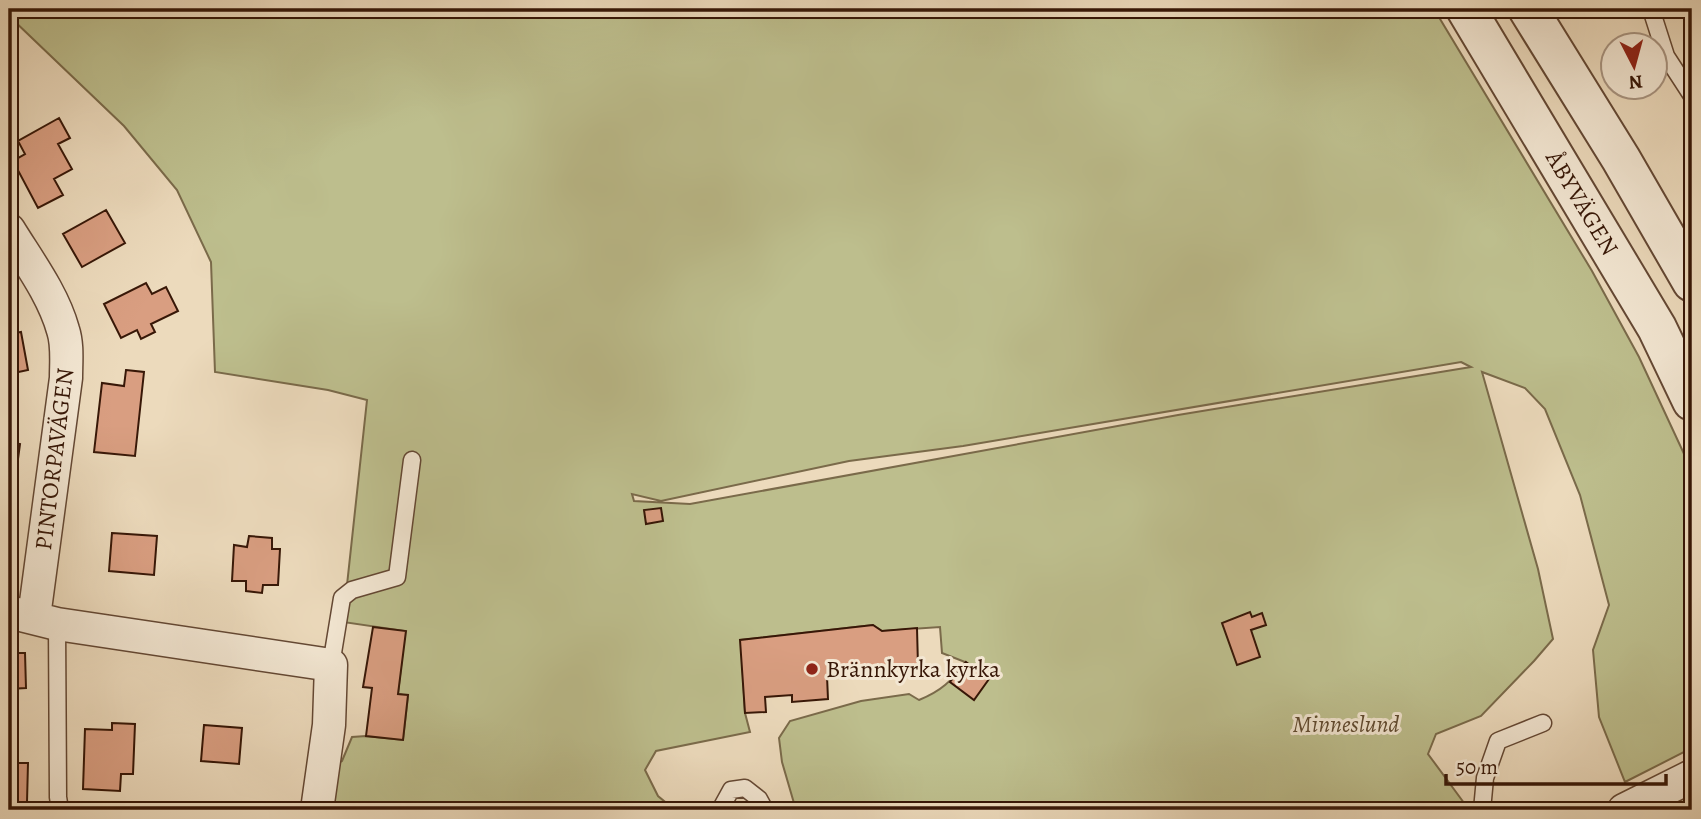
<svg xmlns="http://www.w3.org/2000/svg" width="1701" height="819" viewBox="0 0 1701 819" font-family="Alegreya,serif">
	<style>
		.green { fill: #bdbe8d; stroke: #7a6a4a; stroke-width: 2; fill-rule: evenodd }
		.building { fill: #d99e81; stroke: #371707; stroke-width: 2 }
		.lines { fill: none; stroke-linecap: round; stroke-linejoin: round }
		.service-casing { stroke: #644834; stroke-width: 19 }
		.minor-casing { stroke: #644834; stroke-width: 35 }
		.tertiary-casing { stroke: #644834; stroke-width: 42 }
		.service { stroke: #f3e7d3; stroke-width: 16 }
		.minor { stroke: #f3e7d3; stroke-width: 32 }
		.tertiary { stroke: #f3e7d3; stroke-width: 38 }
		.poi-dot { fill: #8f2418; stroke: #f3e7d3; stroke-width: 2.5 }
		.labels { text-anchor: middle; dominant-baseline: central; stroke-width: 6; stroke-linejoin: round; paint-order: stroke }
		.street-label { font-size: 24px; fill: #371707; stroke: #f3e7d3 }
		.poi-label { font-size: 24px; fill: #371707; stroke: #f3e7d3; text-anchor: start }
		.park-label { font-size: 24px; font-style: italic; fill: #5f492f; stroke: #f3e7d3 }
	</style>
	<rect width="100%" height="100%" fill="#ecdabc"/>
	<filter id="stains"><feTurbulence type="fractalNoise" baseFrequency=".00286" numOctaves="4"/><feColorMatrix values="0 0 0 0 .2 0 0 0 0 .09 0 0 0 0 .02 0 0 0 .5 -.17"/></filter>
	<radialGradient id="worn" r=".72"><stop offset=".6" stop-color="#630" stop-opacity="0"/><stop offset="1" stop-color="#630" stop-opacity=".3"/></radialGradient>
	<!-- green -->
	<path class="green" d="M 9,9 L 1434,9 L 1592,271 L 1639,357 L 1692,471 L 1692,748 L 1625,782 L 1599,717 L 1593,650 L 1609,605 L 1580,495 L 1545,409 L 1525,388 L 1482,372 L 1538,569 L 1553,639 L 1534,661 L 1481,716 L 1436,734 L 1428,754 L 1467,807 L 1467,810 L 796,810 L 782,762 L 779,738 L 790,721 L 861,701 L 909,694 L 919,700 C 941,691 952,681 965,662 L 942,653 L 940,627 L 882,631 L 873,625 L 741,640 L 745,713 L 750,732 L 656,751 L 645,770 L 658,796 L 675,810 L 325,810 L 329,768 L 342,761 L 352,737 L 366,736 L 403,740 L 408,696 L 398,694 L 405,631 L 343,622 L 367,400 L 328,390 L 215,372 L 211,262 L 177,190 L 124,126 L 9,16 ZM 1461,362 L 1471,367 L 1178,415 L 690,504 L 634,501 L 632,494 L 661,501 L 849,461 L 963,446 Z"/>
	<!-- building -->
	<path class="building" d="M 59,118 L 70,138 L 58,144 L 72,169 L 54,179 L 63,195 L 38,208 L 13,161 L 25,154 L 18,141 Z
		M 106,210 L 125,243 L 82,267 L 63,234 Z
		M 146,283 L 152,294 L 166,287 L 178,311 L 151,324 L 155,332 L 141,339 L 137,330 L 121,338 L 104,304 Z
		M 21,332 L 28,370 L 9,374 L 9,334 Z
		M 126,370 L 144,372 L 135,456 L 94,452 L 102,383 L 124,386 Z
		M 9,442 L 20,444 L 15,481 L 9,480 Z
		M 661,508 L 663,521 L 646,524 L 644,510 Z
		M 112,533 L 157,536 L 154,575 L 109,571 Z
		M 249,536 L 272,538 L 272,549 L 280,549 L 278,585 L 263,585 L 262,593 L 246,591 L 246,581 L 232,581 L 234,545 L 247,547 Z
		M 1250,612 L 1252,617 L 1262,613 L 1266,625 L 1251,630 L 1260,657 L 1237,665 L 1222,623 Z
		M 873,625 L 882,631 L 917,628 L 918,666 L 888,666 L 878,673 L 827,676 L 828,699 L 792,702 L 792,695 L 765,697 L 766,712 L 745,713 L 740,640 Z
		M 373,627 L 406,631 L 398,694 L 408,695 L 403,740 L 366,736 L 372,688 L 363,687 Z
		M 9,653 L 25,653 L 26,688 L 9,689 Z
		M 966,662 L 989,679 L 974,700 L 950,682 Z
		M 112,723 L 135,724 L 133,774 L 121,774 L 120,791 L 83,789 L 85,729 L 112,730 Z
		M 204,725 L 242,728 L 239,764 L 201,761 Z
		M 9,763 L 28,763 L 27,802 L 9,802 Z"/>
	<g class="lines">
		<defs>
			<path id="service" d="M 1651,9 L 1666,56 L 1692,96
				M 57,624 L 58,797 L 60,810
				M 331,665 L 342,598 L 352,590 L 397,577 L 412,460
				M 720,810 L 731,790 L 745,788 L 759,799 L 765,810
				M 1482,810 L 1485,778 L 1498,741 L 1543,723"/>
			<path id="minor" d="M 9,230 C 28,261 53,294 63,330 C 68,345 66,362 66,378 L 34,617
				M 9,612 L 57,624 L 331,665 L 329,725 L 317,810
				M 1624,810 L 1692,776"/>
			<g id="tertiary">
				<path id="s1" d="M 1466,9 L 1657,328 L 1692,401"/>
				<path d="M 1528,9 L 1621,159 L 1692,282"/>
			</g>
		</defs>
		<!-- service casing -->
		<use href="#service" class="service-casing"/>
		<!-- minor casing -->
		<use href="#minor" class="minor-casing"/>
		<!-- tertiary casing -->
		<use href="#tertiary" class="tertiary-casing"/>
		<!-- service -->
		<use href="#service" class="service"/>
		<!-- minor -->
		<use href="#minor" class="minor"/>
		<!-- tertiary -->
		<use href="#tertiary" class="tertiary"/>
	</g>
	<!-- markers -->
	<circle class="poi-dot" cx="812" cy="669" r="7"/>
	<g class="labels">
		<!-- street labels -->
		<g class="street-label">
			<text stroke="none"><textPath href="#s1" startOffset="226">ÅBYVÄGEN</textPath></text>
			<text transform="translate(54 459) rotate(-83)">PINTORPAVÄGEN</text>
		</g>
		<!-- poi labels -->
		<g class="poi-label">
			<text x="826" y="669">Brännkyrka kyrka</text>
		</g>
		<!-- park labels -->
		<g class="park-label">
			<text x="1346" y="724">Minneslund</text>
		</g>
	</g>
	<!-- margin -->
	<rect width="1701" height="819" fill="none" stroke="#ecdabc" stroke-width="35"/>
	<rect x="10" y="10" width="1680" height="798" fill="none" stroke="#371707" stroke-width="3.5"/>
	<rect x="18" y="18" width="1666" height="784" fill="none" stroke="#371707" stroke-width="2"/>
	<!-- north arrow -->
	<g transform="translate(1634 66) rotate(174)"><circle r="33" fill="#f3e7d3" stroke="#a89481" stroke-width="2"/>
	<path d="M0-5L12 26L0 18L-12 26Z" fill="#8f2418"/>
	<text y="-10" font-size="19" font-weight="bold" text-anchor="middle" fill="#371707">N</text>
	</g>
	<!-- scale -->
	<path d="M1446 774v10h220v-10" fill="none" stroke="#371707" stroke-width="3.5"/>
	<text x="1456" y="774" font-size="21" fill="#371707" stroke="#f3e7d3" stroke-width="5" paint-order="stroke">50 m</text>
	<rect width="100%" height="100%" filter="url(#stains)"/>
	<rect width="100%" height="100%" fill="url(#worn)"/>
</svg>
